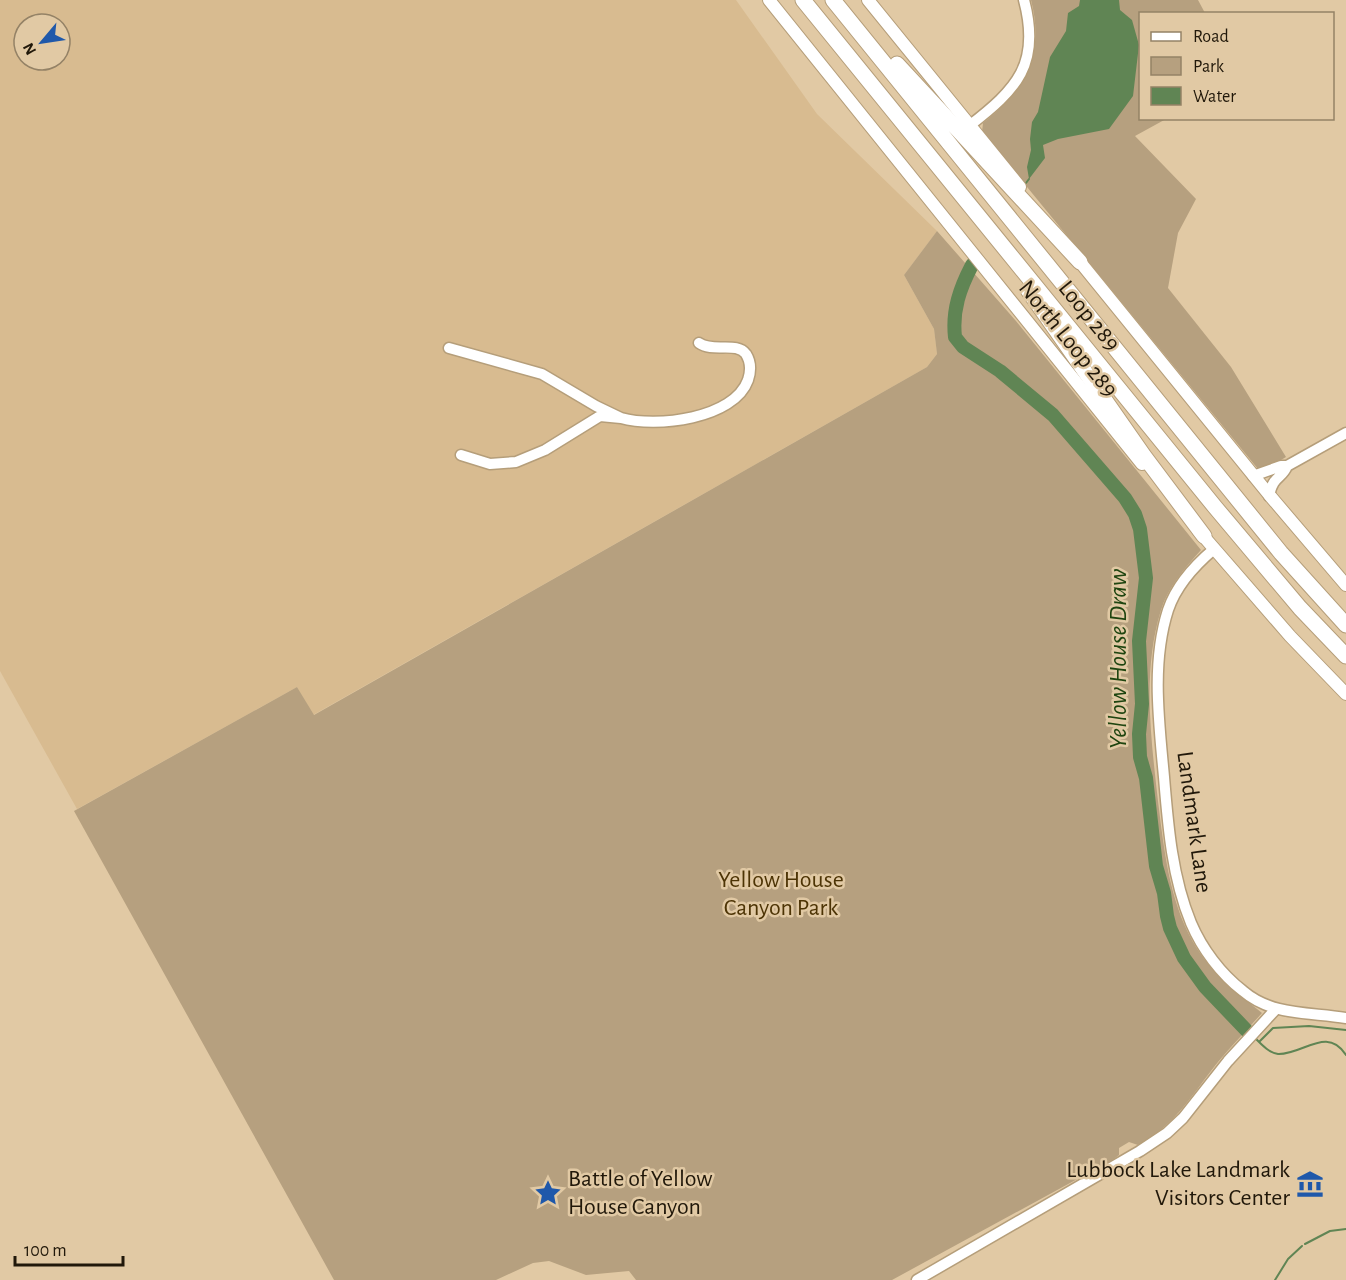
<svg xmlns="http://www.w3.org/2000/svg" width="1346" height="1280" viewBox="0 0 1346 1280" font-family="'Alegreya Sans',sans-serif">
	<style>
		.built { fill: #d8bb90; fill-rule: evenodd }
		.green { fill: #b6a07f }
		.water { fill: #608554 }
		.lines { fill: none; stroke-linecap: round; stroke-linejoin: round }
		.stream { stroke: #608554; stroke-width: 2 }
		.river { stroke: #608554; stroke-width: 14 }
		.minor-casing { stroke: #b59e7a; stroke-width: 13 }
		.major-casing { stroke: #b59e7a; stroke-width: 14 }
		.highway-casing { stroke: #b59e7a; stroke-width: 17 }
		.minor { stroke: #fff; stroke-width: 10 }
		.major { stroke: #fff; stroke-width: 12 }
		.highway { stroke: #fff; stroke-width: 15 }
		.labels { text-anchor: middle; dominant-baseline: central; stroke-width: 5; stroke-linejoin: round; paint-order: stroke }
		.street-label { font-size: 24px; fill: #21180a; stroke: #e1c9a4 }
		.park-label { font-size: 24px; fill: #4d3405; stroke: #e1c9a4 }
		.poi-label { font-size: 24px; fill: #21180a; stroke: #e1c9a4; text-anchor: end }
		.water-label { font-size: 26px; font-style: italic; fill: #1f4510; stroke: #e1c9a4 }
	</style>
	<rect width="100%" height="100%" fill="#e1c9a4"/>
	<!-- built -->
	<path class="built" d="M 0,0 L 736,0 L 817,114 L 937,231 L 904,275 L 934,329 L 937,354 L 927,367 L 313,715 L 297,687 L 77,809 L 0,671 ZM 24,24 L 60,24 L 60,60 L 24,60 Z"/>
	<!-- green -->
	<path class="green" d="M 1031,0 L 1198,0 L 1205,13 L 1140,14 L 1140,118 L 1166,119 L 1135,136 L 1196,199 L 1178,233 L 1168,288 L 1231,367 L 1286,457 L 1266,469 L 1258,469 L 982,132 L 983,123 C 1025,89 1045,54 1031,0 Z
		M 937,231 L 1016,321 L 1201,550 C 1185,568 1168,587 1161,610 C 1142,671 1151,739 1158,801 C 1164,849 1169,899 1193,942 C 1210,972 1236,992 1262,1013 C 1248,1029 1232,1045 1218,1062 C 1192,1094 1176,1125 1138,1145 L 1129,1142 L 1119,1148 L 1119,1155 L 1114,1159 L 892,1280 L 636,1280 L 629,1271 L 586,1275 L 549,1261 L 533,1263 L 496,1280 L 334,1280 L 74,811 L 297,687 L 314,715 L 927,367 L 937,354 L 934,329 L 904,275 Z"/>
	<!-- water -->
	<path class="water" d="M 1080,0 L 1119,0 L 1120,10 L 1132,20 L 1139,45 L 1133,96 L 1109,129 L 1058,139 L 1043,145 L 1045,158 L 1029,179 L 1027,167 L 1031,150 L 1030,139 L 1032,122 L 1038,112 L 1050,57 L 1066,31 L 1068,13 L 1079,6 Z"/>
	<g class="lines">
		<!-- stream -->
		<path class="stream" d="M 1026,183 L 1029,179
			M 1255,1038 C 1261,1044 1269,1053 1278,1054 C 1303,1055 1327,1025 1346,1055
			M 1259,1042 L 1273,1028 L 1309,1026 L 1346,1030
			M 1305,1244 L 1330,1231 L 1346,1229
			M 1275,1280 L 1288,1259 L 1302,1246"/>
		<!-- river -->
		<path class="river" d="M 972,265 C 960,288 952,310 955,337 L 963,347 L 1000,371 L 1053,415 L 1125,498 L 1135,514 L 1140,529 L 1146,578 L 1139,641 L 1142,704 L 1139,734 L 1140,757 L 1146,778 L 1156,866 L 1164,893 L 1167,916 L 1170,928 L 1184,958 L 1205,987 L 1248,1032"/>
		<defs>
			<path id="minor" d="M 969,126 C 1017,89 1041,64 1024,0
				M 449,348 L 542,374 L 596,406 L 621,418 L 600,416 L 545,450 L 516,462 L 490,464 L 461,455
				M 621,418 C 656,428 734,419 748,380 C 751,371 751,362 746,354 C 737,341 713,353 699,343
				M 1253,476 L 1281,466 L 1287,466 L 1346,433
				M 1269,496 C 1273,475 1282,479 1287,466
				M 1214,549 C 1195,565 1176,586 1168,610 C 1151,663 1159,722 1164,777 C 1168,826 1172,877 1191,923 C 1202,949 1221,974 1243,991 C 1272,1016 1310,1012 1346,1018
				M 917,1280 L 1140,1151 L 1167,1133 L 1183,1118 L 1228,1061 L 1275,1010"/>
			<path id="major" d="M 769,0 L 1142,464
				M 868,0 L 1020,187
				M 1076,257 L 1271,497 L 1346,585
				M 1198,530 L 1290,636 L 1346,694"/>
			<path id="highway" d="M 803,0 L 1215,507 L 1300,608 L 1346,656
				M 833,0 L 1281,553 L 1346,625
				M 897,64 L 1080,262
				M 1028,290 L 1144,456 L 1204,536"/>
		</defs>
		<!-- minor casing -->
		<use href="#minor" class="minor-casing"/>
		<!-- major casing -->
		<use href="#major" class="major-casing"/>
		<!-- highway casing -->
		<use href="#highway" class="highway-casing"/>
		<!-- minor -->
		<use href="#minor" class="minor"/>
		<!-- major -->
		<use href="#major" class="major"/>
		<!-- highway -->
		<use href="#highway" class="highway"/>
	</g>
	<!-- icons -->
	<defs>
		<symbol id="museum-bare" viewBox="-9 -9 18 18"><path d="M0-6L6-3V-2H-6V-3ZM-5-1h2V3h-2ZM-1-1h2V3h-2ZM3-1h2V3H3ZM-6 4H6V6H-6Z" fill="#1f58aa" stroke="#e1c9a4" stroke-width="2.5" paint-order="stroke"/></symbol>
		<symbol id="sight-bare" viewBox="-9 -9 18 18"><path d="M0-6L1.8-2.2L6-1.7L2.9 1.2L3.7 5.4L0 3.3L-3.7 5.4L-2.9 1.2L-6-1.7L-1.8-2.2Z" fill="#1f58aa" stroke="#e1c9a4" stroke-width="2.5" paint-order="stroke"/></symbol>
	</defs>
	<g fill-rule="evenodd">
		<use href="#museum-bare" x="1291" y="1165" width="38" height="38"/>
		<use href="#sight-bare" x="529" y="1174" width="38" height="38"/>
	</g>
	<g class="labels">
		<!-- street labels -->
		<g class="street-label">
			<text transform="translate(1089 316) rotate(51)">Loop 289</text>
			<text transform="translate(1068 339) rotate(51)">North Loop 289</text>
			<text transform="translate(1194 822) rotate(82)">Landmark Lane</text>
		</g>
		<!-- park labels -->
		<g class="park-label">
			<text x="781" y="880">Yellow House<tspan x="781" dy="28">Canyon Park</tspan></text>
		</g>
		<!-- poi labels -->
		<g class="poi-label">
			<text x="1290" y="1170">Lubbock Lake Landmark<tspan x="1290" dy="28">Visitors Center</tspan></text>
			<text x="568" y="1179" text-anchor="start">Battle of Yellow<tspan x="568" dy="28">House Canyon</tspan></text>
		</g>
		<!-- water labels -->
		<g class="water-label">
			<text transform="translate(1118 659) rotate(-90)">Yellow House Draw</text>
		</g>
	</g>
	<!-- legend -->
	<rect x="1139" y="12" width="195" height="108" fill="#e1c9a4" stroke="#948266" stroke-width="1.5"/>
	<rect x="1151" y="32" width="30" height="9" fill="#ffffff" stroke="#948266" stroke-width="1.5"/>
	<text x="1193" y="42" font-size="18" fill="#21180a">Road</text>
	<rect x="1151" y="57" width="30" height="18" fill="#b6a07f" stroke="#948266" stroke-width="1.5"/>
	<text x="1193" y="72" font-size="18" fill="#21180a">Park</text>
	<rect x="1151" y="87" width="30" height="18" fill="#608554" stroke="#948266" stroke-width="1.5"/>
	<text x="1193" y="102" font-size="18" fill="#21180a">Water</text>
	<!-- north arrow -->
	<g transform="translate(42 42) rotate(241)"><circle r="28" fill="#e1c9a4" stroke="#948266" stroke-width="1.5"/>
	<path d="M0-4.5L10 22L0 15L-10 22Z" fill="#1f58aa"/>
	<text y="-9" font-size="16" font-weight="bold" text-anchor="middle" fill="#21180a">N</text>
	</g>
	<!-- scale -->
	<path d="M15 1256v9h108v-9" fill="none" stroke="#21180a" stroke-width="3"/>
	<text x="24" y="1256" font-size="18" fill="#21180a" stroke="#e1c9a4" stroke-width="4.5" paint-order="stroke">100 m</text>
</svg>
